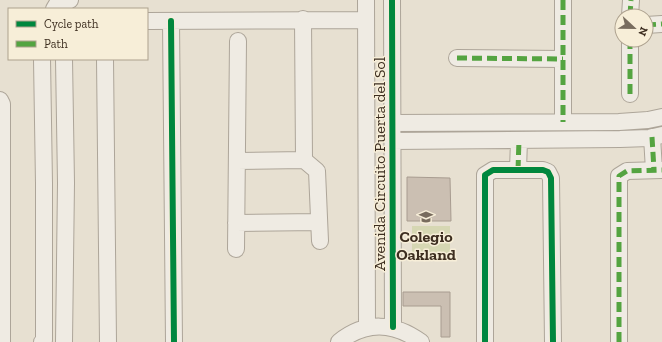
<svg xmlns="http://www.w3.org/2000/svg" width="662" height="342" viewBox="0 0 662 342" font-family="'Zilla Slab',serif">
	<style>
		.green { fill: #d6d7b3 }
		.building { fill: #cbbfb2; stroke: #a89c90 }
		.lines { fill: none; stroke-linecap: round; stroke-linejoin: round }
		.minor-casing { stroke: #ada599; stroke-width: 18 }
		.minor { stroke: #efebe3; stroke-width: 16 }
		.quiet { stroke: #54a441; stroke-width: 5; stroke-dasharray: 10 5; stroke-linecap: butt }
		.cycleway-casing { stroke: #f7eed8; stroke-width: 8 }
		.cycleway { stroke: #00873e; stroke-width: 6 }
		.labels { text-anchor: middle; dominant-baseline: central; stroke-width: 3; stroke-linejoin: round; paint-order: stroke }
		.street-label { font-size: 16px; fill: #3d2e20; stroke: #f7eed8 }
		.poi-label { font-size: 16px; font-weight: bold; fill: #3d2e20; stroke: #f7eed8 }
	</style>
	<rect width="100%" height="100%" fill="#e7e0d1"/>
	<!-- green -->
	<path class="green" d="M 412,226 L 450,226 L 450,255 L 412,255 Z"/>
	<!-- building -->
	<path class="building" d="M 407,177 L 450,178 L 451,221 L 407,221 Z
		M 403,292 L 450,292 L 450,337 L 441,337 L 441,306 L 403,306 Z"/>
	<g class="lines">
		<defs>
			<path id="minor" d="M 366,0 L 367,327
				M 392,0 L 393,327
				M 563,0 L 563,122
				M 54,9 L 57,4 L 70,0
				M 630,16 L 631,0
				M 303,19 L 304,160 L 317,171 L 320,241
				M 147,21 L 365,20
				M 171,21 L 174,342
				M 646,25 L 662,24
				M 457,58 L 563,59
				M 42,59 L 44,184 L 44,340 L 42,342
				M 105,59 L 108,342
				M 630,94 L 630,40
				M 0,100 L 2,104 L 2,342
				M 392,123 L 619,122 L 648,120 L 662,117
				M 652,137 L 654,170
				M 392,141 L 620,139 L 649,138 L 662,135
				M 237,161 L 304,160
				M 518,170 L 519,140
				M 236,223 L 319,222
				M 236,249 L 238,41
				M 64,342 L 66,183 L 64,59
				M 339,342 C 365,321 394,322 421,342
				M 485,342 L 485,175 L 493,170 L 543,170 L 548,172 L 551,178 L 553,342
				M 619,342 L 619,176 L 627,171 L 662,170"/>
		</defs>
		<!-- minor casing -->
		<use href="#minor" class="minor-casing"/>
		<!-- minor -->
		<use href="#minor" class="minor"/>
		<!-- quiet -->
		<path class="quiet" d="M 563,0 L 563,122
			M 630,16 L 631,0
			M 646,25 L 662,24
			M 457,58 L 563,59
			M 630,94 L 630,40
			M 652,137 L 654,170
			M 518,170 L 519,140
			M 619,342 L 619,176 L 627,171 L 662,170"/>
		<defs>
			<path id="cycleway" d="M 392,0 L 393,327
				M 171,21 L 174,342
				M 485,342 L 485,175 L 493,170 L 543,170 L 548,172 L 551,178 L 553,342"/>
		</defs>
		<!-- cycleway casing -->
		<use href="#cycleway" class="cycleway-casing"/>
		<!-- cycleway -->
		<use href="#cycleway" class="cycleway"/>
	</g>
	<!-- icons -->
	<defs>
		<symbol id="school-bare" viewBox="-9 -9 18 18"><path d="M0-5L7-2L0 1L-7-2ZM-4 1L0 2.5L4 1V4Q0 6-4 4Z" fill="#786c5e" stroke="#f7eed8" stroke-width="2.5" paint-order="stroke"/></symbol>
	</defs>
	<g fill-rule="evenodd">
		<use href="#school-bare" x="416" y="207" width="20" height="20"/>
	</g>
	<g class="labels">
		<!-- street labels -->
		<g class="street-label">
			<text transform="translate(379 164) rotate(-90)">Avenida Circuito Puerta del Sol</text>
		</g>
		<!-- poi labels -->
		<g class="poi-label">
			<text x="426" y="236">Colegio<tspan x="426" dy="18">Oakland</tspan></text>
		</g>
	</g>
	<!-- legend -->
	<rect x="8" y="8" width="140" height="52" fill="#f7eed8" stroke="#ada18e"/>
	<rect x="16" y="21" width="20" height="6" fill="#00873e" stroke="#ada18e"/>
	<text x="44" y="28" font-size="12" fill="#3d2e20">Cycle path</text>
	<rect x="16" y="41" width="20" height="6" fill="#54a441" stroke="#ada18e"/>
	<text x="44" y="48" font-size="12" fill="#3d2e20">Path</text>
	<!-- north arrow -->
	<g transform="translate(634 28) rotate(112)"><circle r="19" fill="#f7eed8" stroke="#ada18e"/>
	<path d="M0-3L7 15L0 10L-7 15Z" fill="#786c5e"/>
	<text y="-6" font-size="11" font-weight="bold" text-anchor="middle" fill="#3d2e20">N</text>
	</g>
</svg>
